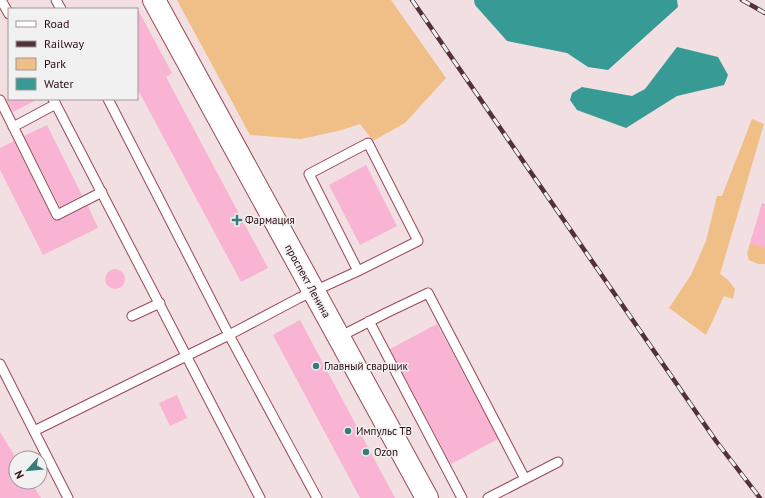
<svg xmlns="http://www.w3.org/2000/svg" width="765" height="498" viewBox="0 0 765 498" font-family="'PT Sans',sans-serif">
	<style>
		.green { fill: #f0bf87 }
		.water { fill: #379a95 }
		.building { fill: #f9b3d3 }
		.lines { fill: none; stroke-linecap: round; stroke-linejoin: round }
		.service-casing { stroke: #994858; stroke-width: 11 }
		.secondary-casing { stroke: #994858; stroke-width: 24 }
		.service { stroke: #fff; stroke-width: 9 }
		.secondary { stroke: #fff; stroke-width: 22 }
		.rail-casing { stroke: #513239; stroke-width: 4.5 }
		.rail { stroke: #f1f1f1; stroke-width: 3; stroke-dasharray: 9; stroke-linecap: butt }
		.poi-dot { fill: #357d78; stroke: #f1f1f1; stroke-width: 1.5 }
		.labels { text-anchor: middle; dominant-baseline: central; stroke-width: 3; stroke-linejoin: round; paint-order: stroke }
		.poi-label { font-size: 11px; fill: #2b0a12; stroke: #f1f1f1; text-anchor: start }
		.street-label { font-size: 11px; fill: #2b0a12; stroke: #f1f1f1 }
	</style>
	<rect width="100%" height="100%" fill="#f2dfe1"/>
	<!-- green -->
	<path class="green" d="M 177,0 L 391,0 L 446,78 L 405,123 L 373,141 L 360,124 L 338,131 L 301,139 L 250,135 Z
		M 752,119 L 764,124 L 720,274 L 728,280 L 735,289 L 733,299 L 724,296 L 706,335 L 669,308 L 691,275 L 706,241 L 717,196 L 722,196 Z
		M 750,243 L 765,247 L 765,264 L 758,264 L 749,260 L 747,254 Z"/>
	<!-- water -->
	<path class="water" d="M 474,0 L 677,0 L 678,7 L 608,70 L 588,67 L 567,53 L 507,41 L 475,5 Z
		M 677,47 L 718,57 L 728,75 L 724,85 L 677,96 L 626,128 L 577,110 L 570,100 L 572,93 L 582,87 L 632,96 L 645,89 Z"/>
	<!-- building -->
	<path class="building" d="M 137,8 L 172,73 L 166,77 L 268,268 L 241,282 L 137,88 Z
		M 6,99 L 38,99 L 13,112 Z
		M 47,125 L 82,195 L 60,207 L 24,136 Z
		M 14,141 L 53,220 L 60,220 L 88,206 L 98,228 L 43,255 L 0,170 L 0,148 Z
		M 366,165 L 397,226 L 360,245 L 329,185 Z
		M 762,203 L 765,204 L 765,248 L 750,243 Z
		M105 279a10 10 0 1 1 20 0a10 10 0 1 1-20 0Z
		M 300,320 L 395,498 L 360,498 L 282,352 L 273,335 Z
		M 437,324 L 498,439 L 451,464 L 390,349 Z
		M 177,395 L 187,418 L 170,426 L 159,403 Z
		M 0,432 L 16,458 L 16,482 L 31,482 L 41,498 L 0,498 Z"/>
	<g class="lines">
		<defs>
			<path id="service" d="M 1,0 L 9,14
				M 56,0 L 61,9
				M 53,99 L 260,498
				M 108,99 L 229,335 L 317,498
				M 0,100 L 57,215 L 102,192
				M 13,127 L 56,104
				M 132,316 L 160,303
				M 369,321 L 462,498
				M 339,337 L 386,313 L 428,293 L 525,479
				M 0,364 L 68,498
				M 34,431 L 229,335 L 299,298 L 358,271 L 418,241 L 368,143 L 309,174 L 358,271
				M 488,498 L 558,462"/>
			<path id="secondary" d="M 154,0 L 427,498"/>
		</defs>
		<!-- service casing -->
		<use href="#service" class="service-casing"/>
		<!-- secondary casing -->
		<use href="#secondary" class="secondary-casing"/>
		<!-- service -->
		<use href="#service" class="service"/>
		<!-- secondary -->
		<use href="#secondary" class="secondary"/>
		<defs>
			<path id="rail" d="M 412,0 L 716,441 L 760,498
				M 742,0 L 765,13"/>
		</defs>
		<!-- rail casing -->
		<use href="#rail" class="rail-casing"/>
		<!-- rail -->
		<use href="#rail" class="rail"/>
	</g>
	<!-- markers -->
	<g class="poi-dot">
		<path d="M235 214h4v4h4v4h-4v4h-4v-4h-4v-4h4z"/>
		<circle cx="316" cy="366" r="4"/>
		<circle cx="348" cy="431" r="4"/>
		<circle cx="366" cy="452" r="4"/>
	</g>
	<g class="labels">
		<!-- poi labels -->
		<g class="poi-label">
			<text x="245" y="220">Фармация</text>
			<text x="324" y="366">Главный сварщик</text>
			<text x="356" y="431">Импульс ТВ</text>
			<text x="374" y="452">Ozon</text>
		</g>
		<!-- street labels -->
		<g class="street-label">
			<text transform="translate(308 281) rotate(61)">проспект Ленина</text>
		</g>
	</g>
	<!-- legend -->
	<rect x="8" y="8" width="130" height="92" fill="#f1f1f1" stroke="#a29598"/>
	<rect x="16" y="21" width="20" height="6" fill="#ffffff" stroke="#a29598"/>
	<text x="44" y="28" font-size="12" fill="#2b0a12">Road</text>
	<rect x="16" y="41" width="20" height="6" fill="#513239" stroke="#a29598"/>
	<text x="44" y="48" font-size="12" fill="#2b0a12">Railway</text>
	<rect x="16" y="58" width="20" height="12" fill="#f0bf87" stroke="#a29598"/>
	<text x="44" y="68" font-size="12" fill="#2b0a12">Park</text>
	<rect x="16" y="78" width="20" height="12" fill="#379a95" stroke="#a29598"/>
	<text x="44" y="88" font-size="12" fill="#2b0a12">Water</text>
	<!-- north arrow -->
	<g transform="translate(28 470) rotate(243)"><circle r="19" fill="#f1f1f1" stroke="#a29598"/>
	<path d="M0-3L7 15L0 10L-7 15Z" fill="#357d78"/>
	<text y="-6" font-size="11" font-weight="bold" text-anchor="middle" fill="#2b0a12">N</text>
	</g>
</svg>
